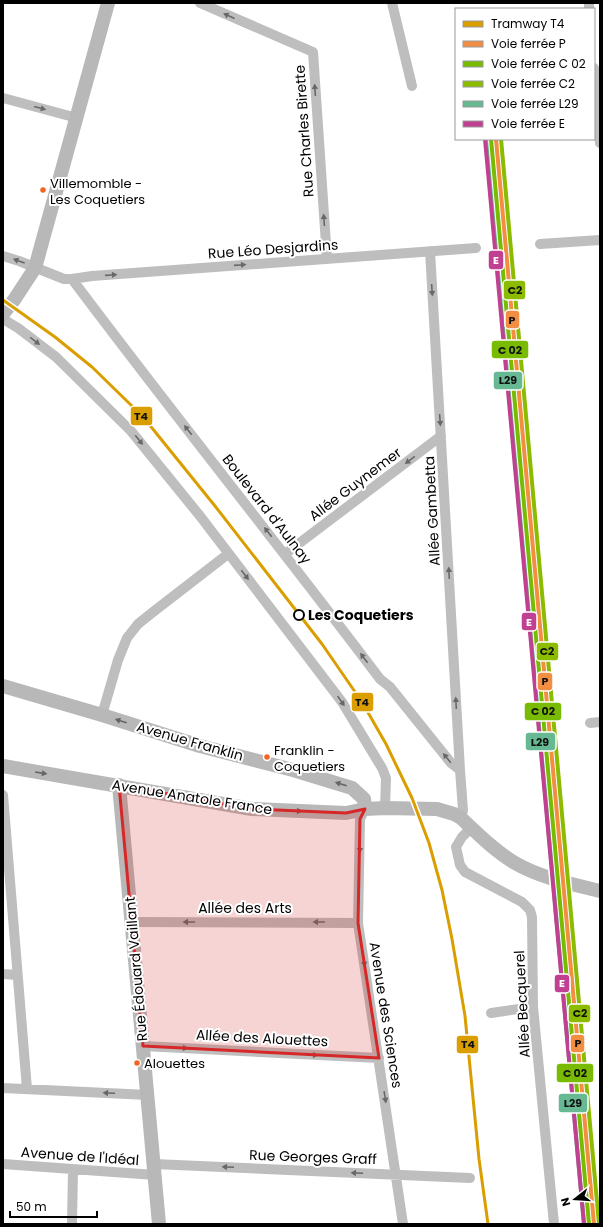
<svg xmlns="http://www.w3.org/2000/svg" width="603" height="1227" viewBox="0 0 603 1227" font-family="Poppins,sans-serif">
	<style>
		.lines { fill: none; stroke-linecap: round; stroke-linejoin: round }
		.street { stroke: #bebebe; stroke-width: 10 }
		.secondary { stroke: #b8b8b8; stroke-width: 14 }
		.rail-1-casing { stroke: #fff; stroke-width: 7 }
		.rail-2-casing { stroke: #fff; stroke-width: 7 }
		.rail-3-casing { stroke: #fff; stroke-width: 7 }
		.rail-4-casing { stroke: #fff; stroke-width: 7 }
		.rail-5-casing { stroke: #fff; stroke-width: 7 }
		.rail-1 { stroke: #f28e42; stroke-width: 4 }
		.rail-2 { stroke: #79bb02; stroke-width: 4 }
		.rail-3 { stroke: #8cbc00; stroke-width: 4 }
		.rail-4 { stroke: #66b993; stroke-width: 4 }
		.rail-5 { stroke: #c04191; stroke-width: 4 }
		.tram-1-casing { stroke: #fff; stroke-width: 6 }
		.tram-1 { stroke: #da9e00; stroke-width: 3 }
		.oneway { fill: #686868 }
		.oneway2 { fill: #656565 }
		.marked { fill: #d62828; fill-opacity: 0.2; stroke: #d62828; stroke-width: 3; stroke-linejoin: round }
		.bus-dot { fill: #f26522; stroke: #fff; stroke-width: 1.5 }
		.stop-dot { fill: #fff; stroke: #000; stroke-width: 2 }
		.labels { text-anchor: middle; dominant-baseline: central; stroke-width: 4; stroke-linejoin: round; paint-order: stroke }
		.bus-label { font-size: 13px; fill: #000; stroke: #fff; text-anchor: start }
		.street-label { font-size: 14px; fill: #000; stroke: #fff }
		.stop-label { font-size: 14px; font-weight: bold; fill: #000; stroke: #fff; text-anchor: start }
		.line-badge { stroke: #fff; stroke-width: 1.5 }
		.badge-label { font-size: 11px; text-anchor: middle; font-weight: bold; fill: #fff }
		.pale-badge-label { font-size: 11px; text-anchor: middle; font-weight: bold; fill: #111 }
	</style>
	<rect width="100%" height="100%" fill="#fff"/>
	<g class="lines">
		<!-- street -->
		<path class="street" d="M 200,3 L 313,52 L 327,259
			M 392,3 L 412,86
			M 589,3 L 589,9
			M 594,68 L 600,143
			M 3,98 L 77,118
			M 540,244 L 600,240
			M 430,251 L 460,770
			M 3,256 L 19,261 L 64,279 L 72,279 L 92,276 L 476,248
			M 72,279 C 173,414 279,545 380,679 L 390,687 L 451,763 L 460,770 L 463,810 L 461,818
			M 3,319 L 18,328 L 56,357 L 131,431 L 200,516 L 342,702 L 382,768 L 386,778 L 385,808
			M 285,554 L 441,436
			M 102,715 L 118,660 L 127,638 L 138,624 L 153,612 L 228,554
			M 590,723 L 600,722
			M 3,795 L 27,1089
			M 365,809 L 360,819 L 358,923 L 403,1224
			M 471,828 L 462,837 L 456,847 L 460,865 L 465,872 L 522,902 L 530,910 L 532,917 L 533,1007 L 554,1224
			M 132,922 L 358,923
			M 3,974 L 17,975
			M 491,1013 L 533,1007
			M 143,1046 L 379,1058
			M 3,1088 L 148,1095
			M 3,1164 L 155,1175
			M 154,1164 L 470,1178
			M 72,1224 L 73,1169"/>
		<!-- secondary -->
		<path class="secondary" d="M 3,314 L 14,300 L 35,268 L 108,3
			M 3,686 L 102,715 L 200,746 L 293,770 L 352,788 L 364,799 L 365,809
			M 3,766 L 252,809 L 346,813 L 365,809 L 385,808 L 437,809 L 454,814 L 461,818 C 478,834 495,851 515,863 C 541,878 572,884 600,891
			M 119,785 L 159,1224"/>
		<defs>
			<path id="rail-1" d="M 496,139 L 594,1224"/>
			<path id="rail-2" d="M 491,139 L 589,1224"/>
			<path id="rail-3" d="M 501,139 L 599,1224"/>
			<path id="rail-4" d="M 486,140 L 584,1224"/>
			<path id="rail-5" d="M 485,139 L 584,1224"/>
		</defs>
		<!-- rail-1 casing -->
		<use href="#rail-1" class="rail-1-casing"/>
		<!-- rail-2 casing -->
		<use href="#rail-2" class="rail-2-casing"/>
		<!-- rail-3 casing -->
		<use href="#rail-3" class="rail-3-casing"/>
		<!-- rail-4 casing -->
		<use href="#rail-4" class="rail-4-casing"/>
		<!-- rail-5 casing -->
		<use href="#rail-5" class="rail-5-casing"/>
		<!-- rail-1 -->
		<use href="#rail-1" class="rail-1"/>
		<!-- rail-2 -->
		<use href="#rail-2" class="rail-2"/>
		<!-- rail-3 -->
		<use href="#rail-3" class="rail-3"/>
		<!-- rail-4 -->
		<use href="#rail-4" class="rail-4"/>
		<!-- rail-5 -->
		<use href="#rail-5" class="rail-5"/>
		<defs>
			<path id="tram-1" d="M 3,300 L 55,337 L 92,367 L 132,406 L 152,428 L 215,506 L 322,644 L 362,702 L 386,744 L 412,798 L 429,843 L 442,890 L 452,939 L 465,1016 L 479,1159 L 488,1224"/>
		</defs>
		<!-- tram-1 casing -->
		<use href="#tram-1" class="tram-1-casing"/>
		<!-- tram-1 -->
		<use href="#tram-1" class="tram-1"/>
	</g>
	<!-- one-way arrows -->
	<defs><path id="oneway-solid" d="M-6-.8H1V-3.2L6.5 0L1 3.2V.8H-6Z"/></defs>
	<g class="oneway">
		<use href="#oneway-solid" transform="translate(229 16) rotate(-156)"/>
		<use href="#oneway-solid" transform="translate(315 90) rotate(-94)"/>
		<use href="#oneway-solid" transform="translate(40 108) rotate(15)"/>
		<use href="#oneway-solid" transform="translate(324 220) rotate(-94)"/>
		<use href="#oneway-solid" transform="translate(19 261) rotate(-160)"/>
		<use href="#oneway-solid" transform="translate(240 265) rotate(-4)"/>
		<use href="#oneway-solid" transform="translate(111 275) rotate(-4)"/>
		<use href="#oneway-solid" transform="translate(432 290) rotate(86)"/>
		<use href="#oneway-solid" transform="translate(35 341) rotate(37)"/>
		<use href="#oneway-solid" transform="translate(440 420) rotate(86)"/>
		<use href="#oneway-solid" transform="translate(188 430) rotate(-128)"/>
		<use href="#oneway-solid" transform="translate(139 440) rotate(51)"/>
		<use href="#oneway-solid" transform="translate(410 460) rotate(143)"/>
		<use href="#oneway-solid" transform="translate(268 532) rotate(-128)"/>
		<use href="#oneway-solid" transform="translate(449 573) rotate(-93)"/>
		<use href="#oneway-solid" transform="translate(245 575) rotate(53)"/>
		<use href="#oneway-solid" transform="translate(364 658) rotate(-127)"/>
		<use href="#oneway-solid" transform="translate(341 701) rotate(55)"/>
		<use href="#oneway-solid" transform="translate(456 703) rotate(-93)"/>
		<use href="#oneway-solid" transform="translate(447 758) rotate(-129)"/>
		<use href="#oneway-solid" transform="translate(360 847) rotate(91)"/>
		<use href="#oneway-solid" transform="translate(189 922) rotate(-180)"/>
		<use href="#oneway-solid" transform="translate(319 922) rotate(-180)"/>
		<use href="#oneway-solid" transform="translate(364 961) rotate(81)"/>
		<use href="#oneway-solid" transform="translate(182 1048) rotate(3)"/>
		<use href="#oneway-solid" transform="translate(312 1055) rotate(3)"/>
		<use href="#oneway-solid" transform="translate(109 1093) rotate(-177)"/>
		<use href="#oneway-solid" transform="translate(385 1097) rotate(81)"/>
		<use href="#oneway-solid" transform="translate(228 1167) rotate(-178)"/>
		<use href="#oneway-solid" transform="translate(357 1173) rotate(-178)"/>
	</g>
	<g class="oneway2">
		<use href="#oneway-solid" transform="translate(121 721) rotate(-162)"/>
		<use href="#oneway-solid" transform="translate(41 773) rotate(9)"/>
		<use href="#oneway-solid" transform="translate(341 784) rotate(-163)"/>
		<use href="#oneway-solid" transform="translate(296 811) rotate(3)"/>
	</g>
	<!-- marked area -->
	<path class="marked" d="M 119,785 L 252,809 L 346,813 L 365,809 L 360,819 L 358,923 L 379,1058 L 143,1046 Z"/>
	<!-- markers -->
	<g class="bus-dot">
		<circle cx="43" cy="190" r="3.5"/>
		<circle cx="267" cy="757" r="3.5"/>
		<circle cx="137" cy="1063" r="3.5"/>
	</g>
	<circle class="stop-dot" cx="299" cy="615" r="5"/>
	<g class="labels">
		<!-- bus labels -->
		<g class="bus-label">
			<text x="50" y="183">Villemomble -<tspan x="50" dy="16">Les Coquetiers</tspan></text>
			<text x="274" y="750">Franklin -<tspan x="274" dy="16">Coquetiers</tspan></text>
			<text x="144" y="1063">Alouettes</text>
		</g>
		<!-- street labels -->
		<g class="street-label">
			<text transform="translate(304 131) rotate(-94)">Rue Charles Birette</text>
			<text transform="translate(273 249) rotate(-4)">Rue Léo Desjardins</text>
			<text transform="translate(355 484) rotate(-37)">Allée Guynemer</text>
			<text transform="translate(267 509) rotate(52)">Boulevard d'Aulnay</text>
			<text transform="translate(432 511) rotate(-93)">Allée Gambetta</text>
			<text transform="translate(190 741) rotate(16)">Avenue Franklin</text>
			<text transform="translate(192 797) rotate(9)">Avenue Anatole France</text>
			<text x="245" y="908">Allée des Arts</text>
			<text transform="translate(136 969) rotate(-95)">Rue Édouard Vaillant</text>
			<text transform="translate(522 1004) rotate(-93)">Allée Becquerel</text>
			<text transform="translate(386 1015) rotate(81)">Avenue des Sciences</text>
			<text transform="translate(262 1038) rotate(3)">Allée des Alouettes</text>
			<text transform="translate(80 1156) rotate(4)">Avenue de l'Idéal</text>
			<text transform="translate(313 1157) rotate(2)">Rue Georges Graff</text>
		</g>
		<!-- stop labels -->
		<g class="stop-label">
			<text x="308" y="615">Les Coquetiers</text>
		</g>
	</g>
	<g class="line-badge">
		<rect x="488" y="250" width="16" height="20" rx="4" fill="#c04191"/>
		<rect x="503" y="280" width="23" height="20" rx="4" fill="#8cbc00"/>
		<rect x="505" y="310" width="15" height="19" rx="4" fill="#f28e42"/>
		<rect x="491" y="340" width="38" height="19" rx="4" fill="#79bb02"/>
		<rect x="493" y="371" width="30" height="19" rx="4" fill="#66b993"/>
		<rect x="130" y="406" width="23" height="20" rx="4" fill="#da9e00"/>
		<rect x="521" y="612" width="16" height="19" rx="4" fill="#c04191"/>
		<rect x="536" y="642" width="23" height="19" rx="4" fill="#8cbc00"/>
		<rect x="537" y="672" width="16" height="19" rx="4" fill="#f28e42"/>
		<rect x="351" y="692" width="23" height="20" rx="4" fill="#da9e00"/>
		<rect x="524" y="702" width="38" height="19" rx="4" fill="#79bb02"/>
		<rect x="525" y="732" width="31" height="19" rx="4" fill="#66b993"/>
		<rect x="554" y="974" width="16" height="19" rx="4" fill="#c04191"/>
		<rect x="568" y="1004" width="23" height="19" rx="4" fill="#8cbc00"/>
		<rect x="570" y="1034" width="15" height="19" rx="4" fill="#f28e42"/>
		<rect x="456" y="1035" width="23" height="19" rx="4" fill="#da9e00"/>
		<rect x="556" y="1063" width="38" height="20" rx="4" fill="#79bb02"/>
		<rect x="558" y="1093" width="30" height="20" rx="4" fill="#66b993"/>
	</g>
	<g class="badge-label">
		<text x="496" y="264">E</text>
		<text x="529" y="626">E</text>
		<text x="562" y="987">E</text>
	</g>
	<g class="pale-badge-label">
		<text x="515" y="294">C2</text>
		<text x="512" y="324">P</text>
		<text x="510" y="354">C 02</text>
		<text x="508" y="384">L29</text>
		<text x="141" y="420">T4</text>
		<text x="547" y="655">C2</text>
		<text x="545" y="685">P</text>
		<text x="362" y="706">T4</text>
		<text x="543" y="715">C 02</text>
		<text x="540" y="746">L29</text>
		<text x="580" y="1017">C2</text>
		<text x="578" y="1047">P</text>
		<text x="468" y="1048">T4</text>
		<text x="575" y="1077">C 02</text>
		<text x="573" y="1107">L29</text>
	</g>
	<!-- border -->
	<rect width="603" height="1227" fill="none" stroke="#000000" stroke-width="8"/>
	<!-- legend -->
	<rect x="455" y="8" width="140" height="132" fill="#ffffff" stroke="#999999"/>
	<rect x="463" y="21" width="20" height="6" fill="#da9e00" stroke="#999999"/>
	<text x="491" y="28" font-size="12" fill="#000000">Tramway T4</text>
	<rect x="463" y="41" width="20" height="6" fill="#f28e42" stroke="#999999"/>
	<text x="491" y="48" font-size="12" fill="#000000">Voie ferrée P</text>
	<rect x="463" y="61" width="20" height="6" fill="#79bb02" stroke="#999999"/>
	<text x="491" y="68" font-size="12" fill="#000000">Voie ferrée C 02</text>
	<rect x="463" y="81" width="20" height="6" fill="#8cbc00" stroke="#999999"/>
	<text x="491" y="88" font-size="12" fill="#000000">Voie ferrée C2</text>
	<rect x="463" y="101" width="20" height="6" fill="#66b993" stroke="#999999"/>
	<text x="491" y="108" font-size="12" fill="#000000">Voie ferrée L29</text>
	<rect x="463" y="121" width="20" height="6" fill="#c04191" stroke="#999999"/>
	<text x="491" y="128" font-size="12" fill="#000000">Voie ferrée E</text>
	<!-- north arrow -->
	<g transform="translate(575 1199) rotate(253)" stroke="#ffffff" stroke-width="3" paint-order="stroke">
	<path d="M0-3L7 15L0 10L-7 15Z" fill="#000000"/>
	<text y="-6" font-size="11" font-weight="bold" text-anchor="middle" fill="#000000">N</text>
	</g>
	<!-- scale -->
	<path d="M10 1211v6h87v-6" fill="none" stroke="#000000" stroke-width="2"/>
	<text x="16" y="1211" font-size="12" fill="#000000" stroke="#ffffff" stroke-width="3" paint-order="stroke">50 m</text>
</svg>
